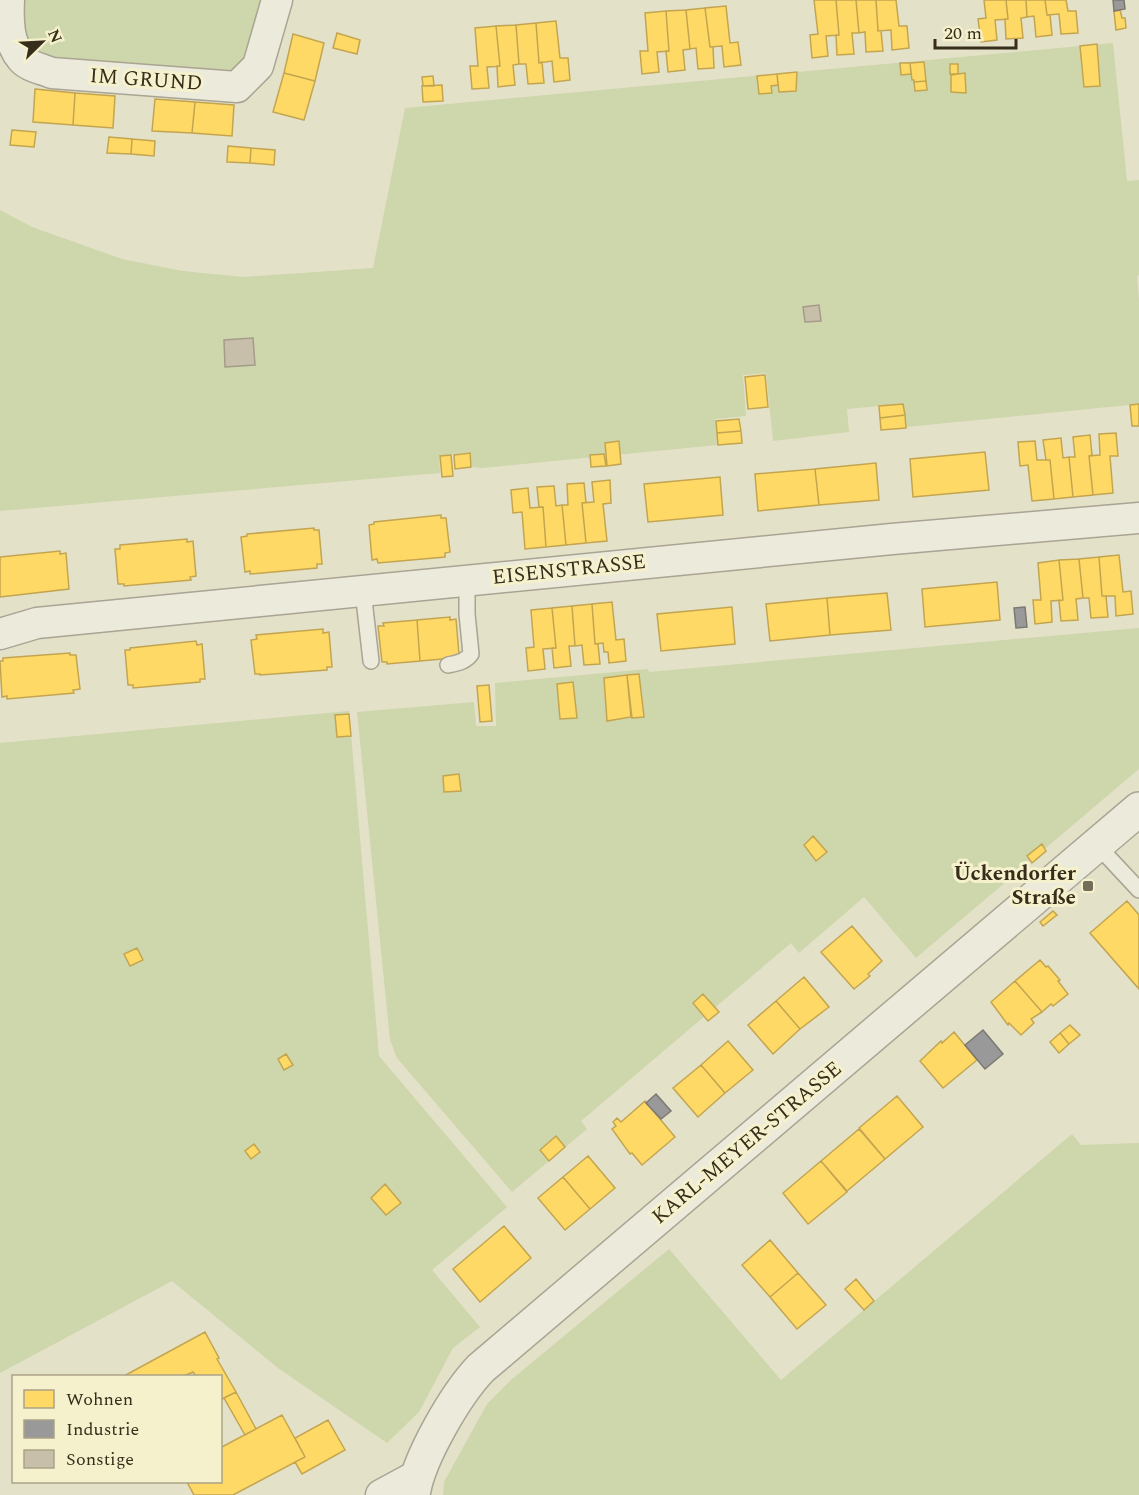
<svg xmlns="http://www.w3.org/2000/svg" width="1139" height="1495" viewBox="0 0 1139 1495" font-family="Spectral,serif">
	<style>
		.green { fill: #ced6ab }
		.homes { fill: #ffd966; stroke: #c3a550; stroke-width: 1.5 }
		.industry { fill: #999; stroke: #7c7973; stroke-width: 1.5 }
		.building { fill: #c8bfaa; stroke: #a49c89; stroke-width: 1.5 }
		.lines { fill: none; stroke-linecap: round; stroke-linejoin: round }
		.service-casing { stroke: #a9a493; stroke-width: 18 }
		.minor-casing { stroke: #a9a493; stroke-width: 33 }
		.tertiary-casing { stroke: #a9a493; stroke-width: 36 }
		.service { stroke: #eceadb; stroke-width: 15 }
		.minor { stroke: #eceadb; stroke-width: 30 }
		.tertiary { stroke: #eceadb; stroke-width: 33 }
		.poi-dot { fill: #746c58; stroke: #f6f1cd; stroke-width: 2 }
		.labels { text-anchor: middle; dominant-baseline: central; stroke-width: 6; stroke-linejoin: round; paint-order: stroke }
		.street-label { font-size: 21px; fill: #372d1b; stroke: #f6f1cd }
		.poi-label { font-size: 21px; font-weight: bold; fill: #372d1b; stroke: #f6f1cd; text-anchor: end }
	</style>
	<rect width="100%" height="100%" fill="#e4e1c9"/>
	<!-- green -->
	<path class="green" d="M 17,0 L 270,0 L 258,46 L 230,74 L 48,60 C 19,40 22,34 17,0 Z
		M 1113,43 L 1127,181 L 1139,180 L 1139,275 L 1137,276 L 1139,301 L 1139,404 L 906,427 L 903,404 L 847,409 L 849,432 L 773,441 L 766,373 L 743,375 L 746,416 L 715,419 L 718,445 L 482,468 L 472,467 L 469,452 L 439,456 L 440,473 L 0,511 L 0,210 L 32,227 L 122,259 L 183,271 L 243,277 L 373,268 L 405,108 Z
		M 1139,628 L 1139,769 L 916,958 L 864,897 L 799,953 L 791,943 L 581,1121 L 587,1129 L 512,1192 L 397,1058 L 390,1040 L 357,712 L 474,702 L 476,726 L 496,726 L 495,683 L 648,669 L 649,672 Z
		M 349,711 L 379,1056 L 507,1207 L 432,1270 L 480,1327 L 453,1348 L 419,1412 L 387,1443 L 278,1368 L 172,1281 L 0,1373 L 0,743 Z
		M 1072,1134 L 1081,1145 L 1139,1143 L 1139,1495 L 443,1495 L 444,1482 L 487,1404 L 512,1379 L 669,1249 L 781,1380 Z"/>
	<!-- homes -->
	<path class="homes" d="M 814,0 L 836,0 L 839,35 L 826,36 L 828,56 L 812,58 L 810,35 L 818,34 Z
		M 836,0 L 856,0 L 859,33 L 852,33 L 854,54 L 837,55 L 836,35 L 839,35 Z
		M 856,0 L 876,0 L 878,31 L 881,31 L 883,51 L 866,52 L 865,32 L 859,33 Z
		M 876,0 L 896,0 L 899,26 L 907,26 L 909,48 L 892,50 L 891,30 L 878,31 Z
		M 984,0 L 1006,0 L 1008,19 L 995,20 L 997,40 L 981,42 L 978,19 L 986,18 Z
		M 1006,0 L 1026,0 L 1027,17 L 1021,18 L 1023,38 L 1006,39 L 1005,19 L 1008,19 Z
		M 1026,0 L 1045,0 L 1047,15 L 1050,15 L 1052,35 L 1036,37 L 1034,16 L 1027,17 Z
		M 1045,0 L 1066,0 L 1068,11 L 1076,11 L 1078,33 L 1061,34 L 1059,14 L 1047,15 Z
		M 726,6 L 730,43 L 738,42 L 741,65 L 724,67 L 722,46 L 710,47 L 705,8 Z
		M 705,8 L 710,47 L 713,47 L 714,68 L 698,69 L 696,48 L 690,49 L 686,10 Z
		M 686,10 L 690,49 L 683,50 L 685,70 L 668,72 L 666,51 L 669,51 L 666,11 Z
		M 1120,10 L 1122,18 L 1125,18 L 1126,28 L 1116,30 L 1114,11 Z
		M 666,11 L 669,51 L 657,52 L 659,72 L 642,74 L 640,51 L 648,51 L 645,13 Z
		M 556,21 L 560,58 L 568,58 L 570,80 L 554,82 L 552,61 L 539,63 L 536,23 Z
		M 536,23 L 539,63 L 542,62 L 544,83 L 528,84 L 526,64 L 519,64 L 516,25 Z
		M 516,25 L 519,64 L 513,65 L 515,85 L 498,87 L 497,66 L 500,66 L 496,26 Z
		M 496,26 L 500,66 L 487,67 L 489,88 L 472,89 L 470,66 L 478,66 L 475,28 Z
		M 337,33 L 360,40 L 357,54 L 333,48 Z
		M 293,34 L 324,43 L 315,81 L 284,73 Z
		M 1097,44 L 1100,86 L 1084,87 L 1080,46 Z
		M 924,62 L 926,81 L 914,82 L 914,80 L 912,80 L 910,63 Z
		M 900,63 L 910,63 L 911,74 L 901,75 Z
		M 950,64 L 958,64 L 958,74 L 950,74 Z
		M 797,72 L 796,91 L 779,92 L 777,74 Z
		M 284,73 L 315,81 L 304,120 L 273,112 Z
		M 965,73 L 966,93 L 951,92 L 951,75 Z
		M 777,74 L 778,85 L 771,86 L 772,93 L 759,94 L 757,76 Z
		M 433,76 L 434,86 L 423,86 L 422,77 Z
		M 926,81 L 927,90 L 915,91 L 914,82 Z
		M 442,85 L 443,101 L 423,102 L 422,86 Z
		M 35,89 L 75,93 L 73,125 L 33,122 Z
		M 75,93 L 115,96 L 113,128 L 73,125 Z
		M 155,99 L 195,102 L 192,133 L 152,131 Z
		M 195,102 L 234,105 L 232,136 L 192,133 Z
		M 12,130 L 36,132 L 34,147 L 10,145 Z
		M 109,137 L 132,139 L 131,154 L 107,153 Z
		M 132,139 L 155,141 L 154,156 L 131,154 Z
		M 228,146 L 251,148 L 250,163 L 227,162 Z
		M 251,148 L 275,150 L 274,165 L 250,163 Z
		M 765,375 L 768,407 L 748,409 L 745,377 Z
		M 903,404 L 905,415 L 880,418 L 879,406 Z
		M 1139,404 L 1139,426 L 1132,426 L 1130,405 Z
		M 905,415 L 906,428 L 881,430 L 880,418 Z
		M 739,419 L 741,431 L 717,433 L 716,421 Z
		M 741,431 L 742,443 L 718,445 L 717,433 Z
		M 1116,433 L 1118,456 L 1110,456 L 1113,493 L 1093,495 L 1089,456 L 1100,455 L 1099,434 Z
		M 1090,435 L 1092,455 L 1089,456 L 1093,495 L 1073,497 L 1069,457 L 1075,457 L 1073,437 Z
		M 1061,438 L 1063,458 L 1069,457 L 1073,497 L 1054,499 L 1050,460 L 1046,460 L 1043,440 Z
		M 619,441 L 621,464 L 607,466 L 605,443 Z
		M 1035,441 L 1037,460 L 1050,460 L 1054,499 L 1032,501 L 1028,465 L 1020,466 L 1018,442 Z
		M 985,452 L 989,490 L 913,497 L 910,459 Z
		M 470,453 L 471,467 L 455,469 L 454,455 Z
		M 604,454 L 606,466 L 591,467 L 590,455 Z
		M 451,455 L 453,476 L 442,477 L 440,456 Z
		M 876,463 L 879,500 L 819,505 L 815,469 Z
		M 815,469 L 819,505 L 758,511 L 755,474 Z
		M 720,477 L 723,515 L 648,522 L 644,484 Z
		M 610,480 L 611,503 L 603,504 L 607,541 L 586,543 L 582,503 L 594,502 L 592,482 Z
		M 584,483 L 586,503 L 582,503 L 586,543 L 566,545 L 562,505 L 568,505 L 567,484 Z
		M 554,486 L 556,506 L 562,505 L 566,545 L 546,547 L 543,507 L 539,507 L 537,487 Z
		M 528,488 L 530,508 L 543,507 L 546,547 L 525,549 L 522,512 L 513,513 L 511,490 Z
		M 441,515 L 441,518 L 446,518 L 450,552 L 445,553 L 445,557 L 378,563 L 377,559 L 372,560 L 369,525 L 374,524 L 374,522 Z
		M 314,528 L 314,530 L 319,530 L 322,564 L 317,564 L 317,568 L 250,574 L 250,571 L 245,572 L 241,537 L 247,536 L 247,534 Z
		M 187,539 L 187,542 L 193,541 L 196,576 L 190,577 L 191,580 L 124,586 L 124,584 L 118,584 L 115,549 L 120,549 L 120,545 Z
		M 60,551 L 60,554 L 66,553 L 69,589 L 0,597 L 0,557 Z
		M 1119,555 L 1123,592 L 1131,591 L 1133,614 L 1116,616 L 1115,596 L 1102,596 L 1099,557 Z
		M 1099,557 L 1102,596 L 1106,596 L 1108,617 L 1091,618 L 1089,598 L 1083,598 L 1079,559 Z
		M 1079,559 L 1083,598 L 1076,599 L 1078,620 L 1061,621 L 1059,601 L 1063,600 L 1059,560 Z
		M 1059,560 L 1063,600 L 1051,601 L 1052,622 L 1035,624 L 1033,600 L 1041,600 L 1038,563 Z
		M 997,582 L 1000,620 L 925,627 L 922,589 Z
		M 887,593 L 891,630 L 830,635 L 827,598 Z
		M 827,598 L 830,635 L 770,641 L 766,604 Z
		M 612,602 L 616,640 L 624,639 L 626,661 L 609,663 L 608,652 L 604,652 L 603,643 L 595,644 L 592,604 Z
		M 592,604 L 595,644 L 598,644 L 600,664 L 584,665 L 582,645 L 575,646 L 572,606 Z
		M 572,606 L 575,646 L 569,646 L 571,666 L 554,668 L 552,648 L 556,648 L 552,608 Z
		M 732,607 L 735,644 L 661,651 L 657,614 Z
		M 552,608 L 556,648 L 543,649 L 545,669 L 528,671 L 526,648 L 534,647 L 531,610 Z
		M 450,617 L 450,620 L 456,619 L 459,655 L 454,656 L 454,658 L 420,661 L 417,620 Z
		M 417,620 L 420,661 L 387,664 L 387,662 L 382,662 L 378,626 L 384,626 L 383,623 Z
		M 323,629 L 323,633 L 329,632 L 332,667 L 327,667 L 327,670 L 260,675 L 260,674 L 255,674 L 251,640 L 257,639 L 256,635 Z
		M 196,641 L 197,645 L 202,644 L 205,679 L 200,679 L 200,682 L 133,688 L 133,685 L 128,685 L 125,650 L 130,650 L 130,648 Z
		M 70,653 L 70,655 L 76,655 L 80,689 L 73,690 L 74,693 L 7,699 L 7,696 L 2,697 L 0,661 L 3,661 L 3,658 Z
		M 639,674 L 644,717 L 632,718 L 627,675 Z
		M 627,675 L 631,717 L 607,721 L 604,678 Z
		M 573,682 L 577,718 L 560,719 L 557,684 Z
		M 489,685 L 492,721 L 480,722 L 477,686 Z
		M 349,714 L 351,736 L 337,737 L 335,715 Z
		M 459,774 L 461,791 L 444,792 L 443,776 Z
		M 813,836 L 827,852 L 816,861 L 804,845 Z
		M 1042,844 L 1046,851 L 1032,863 L 1027,856 Z
		M 1127,901 L 1139,915 L 1139,989 L 1090,933 Z
		M 1053,911 L 1057,915 L 1043,926 L 1040,922 Z
		M 852,926 L 882,961 L 868,974 L 870,976 L 854,989 L 821,952 Z
		M 137,948 L 143,960 L 130,966 L 124,954 Z
		M 1040,960 L 1046,967 L 1048,966 L 1060,980 L 1058,981 L 1068,994 L 1053,1006 L 1051,1004 L 1042,1012 L 1015,981 Z
		M 804,977 L 829,1007 L 800,1029 L 776,1001 Z
		M 1015,981 L 1042,1012 L 1031,1019 L 1034,1023 L 1021,1035 L 1009,1023 L 1008,1025 L 991,1002 Z
		M 703,994 L 719,1012 L 708,1021 L 693,1003 Z
		M 776,1001 L 800,1029 L 773,1054 L 748,1025 Z
		M 1070,1025 L 1080,1035 L 1069,1044 L 1060,1033 Z
		M 954,1032 L 977,1060 L 943,1088 L 920,1061 L 941,1041 L 942,1043 Z
		M 1060,1033 L 1069,1044 L 1059,1053 L 1050,1042 Z
		M 728,1041 L 753,1070 L 725,1093 L 701,1065 Z
		M 286,1054 L 293,1065 L 284,1070 L 278,1059 Z
		M 701,1065 L 725,1093 L 698,1117 L 673,1088 Z
		M 897,1096 L 923,1127 L 885,1159 L 859,1128 Z
		M 645,1101 L 675,1137 L 642,1165 L 632,1153 L 630,1154 L 612,1129 L 616,1126 L 613,1122 L 617,1118 L 621,1122 Z
		M 859,1129 L 885,1159 L 847,1191 L 821,1161 Z
		M 556,1136 L 565,1147 L 549,1161 L 540,1150 Z
		M 254,1144 L 260,1152 L 251,1159 L 245,1151 Z
		M 588,1156 L 615,1188 L 590,1209 L 563,1177 Z
		M 821,1161 L 847,1192 L 808,1224 L 783,1193 Z
		M 563,1177 L 590,1209 L 565,1230 L 538,1198 Z
		M 385,1184 L 401,1203 L 386,1215 L 371,1198 Z
		M 504,1226 L 531,1258 L 480,1302 L 453,1269 Z
		M 770,1240 L 798,1273 L 770,1297 L 742,1265 Z
		M 798,1273 L 826,1305 L 797,1329 L 770,1297 Z
		M 856,1279 L 874,1301 L 864,1310 L 845,1289 Z
		M 205,1332 L 219,1358 L 217,1359 L 236,1392 L 220,1400 L 220,1376 L 196,1376 L 193,1372 L 184,1376 L 124,1376 Z
		M 236,1392 L 256,1429 L 245,1435 L 224,1398 Z
		M 282,1415 L 305,1457 L 233,1495 L 194,1495 L 187,1482 L 220,1482 L 220,1448 Z
		M 328,1420 L 345,1450 L 302,1474 L 295,1462 L 305,1457 L 295,1438 Z"/>
	<!-- industry -->
	<path class="industry" d="M 1113,0 L 1124,0 L 1125,9 L 1114,11 Z
		M 1025,607 L 1027,627 L 1016,628 L 1014,608 Z
		M 983,1030 L 1003,1054 L 985,1069 L 965,1045 Z
		M 656,1094 L 671,1111 L 661,1119 L 646,1103 Z"/>
	<!-- building -->
	<path class="building" d="M 819,305 L 821,321 L 805,322 L 803,307 Z
		M 253,338 L 255,365 L 225,367 L 224,340 Z"/>
	<g class="lines">
		<defs>
			<path id="service" d="M 363,591 L 371,661
				M 448,665 C 457,663 465,662 471,654 L 467,614 L 467,580
				M 1097,845 L 1139,890"/>
			<path id="minor" d="M 9,0 C 8,20 8,43 22,59 C 29,67 43,69 52,73 L 237,87 L 258,66 L 277,0
				M 0,634 L 37,623 L 892,539 L 1139,518
				M 381,1495 L 418,1475"/>
			<path id="tertiary" d="M 413,1495 C 418,1459 456,1394 481,1368 L 1139,809"/>
		</defs>
		<!-- service casing -->
		<use href="#service" class="service-casing"/>
		<!-- minor casing -->
		<use href="#minor" class="minor-casing"/>
		<!-- tertiary casing -->
		<use href="#tertiary" class="tertiary-casing"/>
		<!-- service -->
		<use href="#service" class="service"/>
		<!-- minor -->
		<use href="#minor" class="minor"/>
		<!-- tertiary -->
		<use href="#tertiary" class="tertiary"/>
	</g>
	<!-- markers -->
	<rect class="poi-dot" x="1082" y="880" width="12" height="12" rx="3"/>
	<g class="labels">
		<!-- street labels -->
		<g class="street-label">
			<text transform="translate(146 80) rotate(4)">IM GRUND</text>
			<text transform="translate(569 570) rotate(-6)">EISENSTRASSE</text>
			<text transform="translate(747 1143) rotate(-40)">KARL-MEYER-STRASSE</text>
		</g>
		<!-- poi labels -->
		<g class="poi-label">
			<text x="1076" y="874">Ückendorfer<tspan x="1076" dy="24">Straße</tspan></text>
		</g>
	</g>
	<!-- legend -->
	<rect x="12" y="1375" width="210" height="108" fill="#f6f1cd" stroke="#aaa386" stroke-width="1.5"/>
	<rect x="24" y="1390" width="30" height="18" fill="#ffd966" stroke="#aaa386" stroke-width="1.5"/>
	<text x="66" y="1405" font-size="18" fill="#372d1b">Wohnen</text>
	<rect x="24" y="1420" width="30" height="18" fill="#999999" stroke="#aaa386" stroke-width="1.5"/>
	<text x="66" y="1435" font-size="18" fill="#372d1b">Industrie</text>
	<rect x="24" y="1450" width="30" height="18" fill="#c8bfaa" stroke="#aaa386" stroke-width="1.5"/>
	<text x="66" y="1465" font-size="18" fill="#372d1b">Sonstige</text>
	<!-- north arrow -->
	<g transform="translate(42 42) rotate(66)" stroke="#f6f1cd" stroke-width="4.5" paint-order="stroke">
	<path d="M0-4.5L10 22L0 15L-10 22Z" fill="#372d1b"/>
	<text y="-9" font-size="16" font-weight="bold" text-anchor="middle" fill="#372d1b">N</text>
	</g>
	<!-- scale -->
	<path d="M935 39v9h81v-9" fill="none" stroke="#372d1b" stroke-width="3"/>
	<text x="944" y="39" font-size="18" fill="#372d1b" stroke="#f6f1cd" stroke-width="4.5" paint-order="stroke">20 m</text>
</svg>
